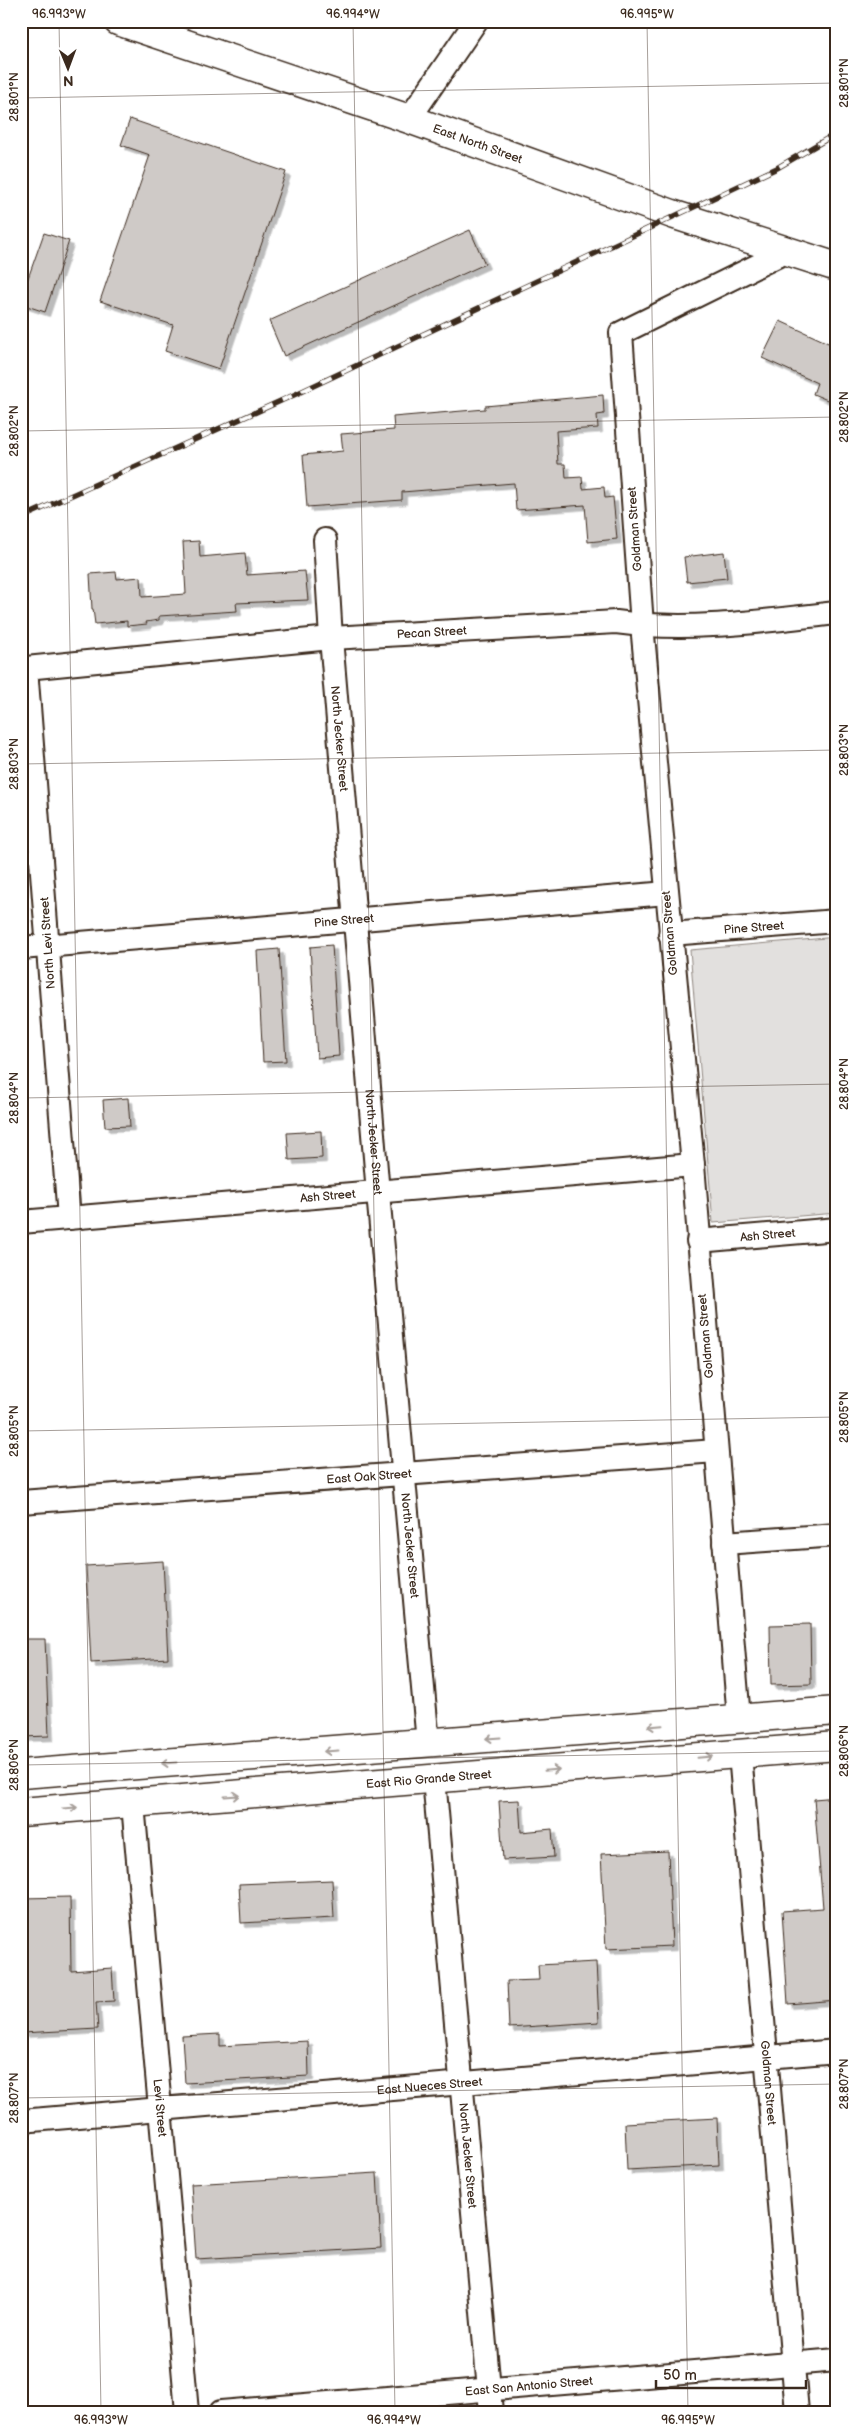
<svg xmlns="http://www.w3.org/2000/svg" width="858" height="2433" viewBox="0 0 858 2433" font-family="'Balsamiq Sans',sans-serif">
	<style>
		.green { fill: #e2e0de; stroke: #8e857e }
		.building { fill: #cfcac7; stroke: #3b2a1e; filter: url(#shadow) }
		.lines { fill: none; stroke-linecap: round; stroke-linejoin: round }
		.minor-casing { stroke: #3b2a1e; stroke-width: 26 }
		.tertiary-casing { stroke: #3b2a1e; stroke-width: 31 }
		.primary-casing { stroke: #3b2a1e; stroke-width: 31 }
		.minor { stroke: #fff; stroke-width: 22 }
		.tertiary { stroke: #fff; stroke-width: 28 }
		.primary { stroke: #fff; stroke-width: 28 }
		.rail-casing { stroke: #3b2a1e; stroke-width: 5.5 }
		.rail { stroke: #fff; stroke-width: 4; stroke-dasharray: 11; stroke-linecap: butt }
		.oneway { stroke: #a79f9a }
		.ticks { fill: none; stroke: #3b2a1e; stroke-width: 1; stroke-opacity: 0.45 }
		.labels { text-anchor: middle; dominant-baseline: central; stroke-width: 4; stroke-linejoin: round; paint-order: stroke }
		.street-label { font-size: 12px; fill: #3b2a1e; stroke: #fff }
		.neatline { fill: none; stroke: #3b2a1e; stroke-width: 2 }
		.ticks-label { font-size: 12px; text-anchor: middle; fill: #3b2a1e }
	</style>
	<defs>
		<filter id="shadow"><feDropShadow dx="4.5" dy="4.5" stdDeviation="0" flood-color="#0004"/></filter>
	</defs>
	<rect width="100%" height="100%" fill="#fff"/>
	<filter id="ink" filterUnits="userSpaceOnUse"><feTurbulence type="fractalNoise" baseFrequency=".02" numOctaves="2"/><feDisplacementMap in="SourceGraphic" scale="10" xChannelSelector="R" yChannelSelector="G"/><feConvolveMatrix kernelMatrix="1 2 1 2 8 2 1 2 1" color-interpolation-filters="sRGB"/></filter>
	<g filter="url(#ink)">
		<!-- green -->
		<path class="green" d="M 837,937 L 837,1213 L 713,1223 L 690,950 Z"/>
		<!-- building -->
		<path class="building" d="M 130,119 L 286,172 L 219,369 L 165,351 L 173,325 L 100,301 L 150,155 L 121,145 Z
			M 470,230 L 485,264 L 284,356 L 269,321 Z
			M 44,233 L 69,241 L 45,312 L 21,304 L 21,298 Z
			M 780,321 L 837,347 L 837,404 L 813,394 L 817,383 L 762,358 Z
			M 603,395 L 604,414 L 597,415 L 598,428 L 556,431 L 558,464 L 565,464 L 566,478 L 582,477 L 583,489 L 604,487 L 605,498 L 613,497 L 617,539 L 588,542 L 585,505 L 516,510 L 514,483 L 402,492 L 402,500 L 307,507 L 303,455 L 343,451 L 341,434 L 394,430 L 393,417 L 485,409 L 485,406 Z
			M 199,541 L 200,557 L 245,553 L 247,575 L 305,571 L 308,600 L 236,603 L 237,611 L 159,616 L 159,620 L 146,622 L 147,624 L 127,626 L 127,621 L 95,624 L 93,609 L 92,609 L 90,574 L 116,572 L 117,579 L 141,577 L 142,597 L 186,594 L 183,542 Z
			M 724,552 L 727,578 L 687,582 L 684,557 Z
			M 332,945 L 339,1056 L 317,1058 L 310,947 Z
			M 279,949 L 286,1061 L 263,1062 L 257,951 Z
			M 128,1098 L 130,1126 L 105,1127 L 103,1100 Z
			M 321,1131 L 322,1158 L 289,1160 L 287,1133 Z
			M 163,1561 L 168,1658 L 91,1663 L 86,1566 Z
			M 810,1624 L 811,1684 L 771,1685 L 770,1625 Z
			M 21,1639 L 45,1639 L 49,1736 L 21,1737 Z
			M 837,1797 L 837,2000 L 788,2004 L 782,1911 L 823,1908 L 814,1799 Z
			M 519,1800 L 521,1832 L 552,1829 L 554,1857 L 503,1860 L 499,1801 Z
			M 668,1851 L 672,1946 L 606,1949 L 601,1854 Z
			M 332,1880 L 334,1918 L 241,1923 L 239,1884 Z
			M 70,1897 L 71,1971 L 112,1968 L 114,2001 L 96,2002 L 98,2029 L 21,2033 L 21,1898 Z
			M 596,1962 L 599,2022 L 509,2028 L 507,1981 L 539,1980 L 538,1965 Z
			M 220,2034 L 220,2046 L 308,2041 L 309,2076 L 185,2083 L 182,2036 Z
			M 717,2118 L 719,2165 L 627,2170 L 625,2123 Z
			M 377,2173 L 381,2248 L 196,2259 L 191,2184 Z"/>
		<g class="lines">
			<defs>
				<g id="minor">
					<path d="M 409,119 L 476,21"/>
					<path id="s1" d="M 325,540 L 331,638 L 378,1193 L 428,1743"/>
					<path id="s2" d="M 670,934 L 837,921"/>
					<path id="s3" d="M 21,948 L 667,893"/>
					<path id="s4" d="M 69,1218 L 26,668 L 331,638 L 616,622 C 690,632 763,621 837,613"/>
					<path id="s5" d="M 21,1222 L 693,1165"/>
					<path id="s6" d="M 698,1241 L 837,1229"/>
					<path id="s7" d="M 21,1502 L 716,1451"/>
					<path d="M 724,1543 L 837,1535"/>
					<path d="M 739,1719 L 693,1165 L 642,625 L 621,333 L 789,250"/>
					<path id="s8" d="M 740,1754 L 797,2412"/>
					<path id="s9" d="M 434,1779 L 491,2412"/>
					<path id="s10" d="M 133,1804 L 187,2412"/>
					<path id="s11" d="M 21,2121 L 837,2051"/>
					<path id="s12" d="M 221,2412 L 837,2360"/>
				</g>
				<g id="tertiary">
					<path id="s13" d="M 118,21 L 409,119 L 675,215 L 837,267"/>
				</g>
				<g id="primary">
					<path d="M 21,1774 L 837,1711"/>
					<path id="s14" d="M 21,1812 L 837,1746"/>
				</g>
			</defs>
			<!-- minor casing -->
			<use href="#minor" class="minor-casing"/>
			<!-- tertiary casing -->
			<use href="#tertiary" class="tertiary-casing"/>
			<!-- primary casing -->
			<use href="#primary" class="primary-casing"/>
			<!-- minor -->
			<use href="#minor" class="minor"/>
			<!-- tertiary -->
			<use href="#tertiary" class="tertiary"/>
			<!-- primary -->
			<use href="#primary" class="primary"/>
			<defs>
				<path id="rail" d="M 21,518 L 296,394 L 777,168 L 837,133"/>
			</defs>
			<!-- rail casing -->
			<use href="#rail" class="rail-casing"/>
			<!-- rail -->
			<use href="#rail" class="rail"/>
		</g>
		<!-- one-way arrows -->
		<defs><path id="oneway-shaft" d="M-6 0H5M1.5-3L5.5 0L1.5 3" fill="none" stroke-width="1.6" stroke-linecap="round" stroke-linejoin="round" transform="scale(1.25)"/></defs>
		<g class="oneway">
			<use href="#oneway-shaft" transform="translate(655 1726) rotate(175)"/>
			<use href="#oneway-shaft" transform="translate(493 1738) rotate(176)"/>
			<use href="#oneway-shaft" transform="translate(331 1751) rotate(176)"/>
			<use href="#oneway-shaft" transform="translate(705 1757) rotate(-5)"/>
			<use href="#oneway-shaft" transform="translate(169 1763) rotate(176)"/>
			<use href="#oneway-shaft" transform="translate(552 1770) rotate(-5)"/>
			<use href="#oneway-shaft" transform="translate(232 1796) rotate(-4)"/>
			<use href="#oneway-shaft" transform="translate(70 1808) rotate(-4)"/>
		</g>
	</g>
	<!-- ticks -->
	<path class="ticks" d="M 59,21 L 101,2412M 353,21 L 395,2412M 647,21 L 688,2412M 21,98 L 837,83M 21,431 L 837,417M 21,764 L 837,750M 21,1098 L 837,1084M 21,1431 L 837,1417M 21,1765 L 837,1751M 21,2098 L 837,2084"/>
	<g class="labels">
		<!-- street labels -->
		<g class="street-label">
			<text stroke="none"><textPath href="#s13" startOffset="380">East North Street</textPath></text>
			<text transform="translate(635 529) rotate(-94)">Goldman Street</text>
			<text stroke="none"><textPath href="#s4" startOffset="959">Pecan Street</textPath></text>
			<text stroke="none"><textPath href="#s1" startOffset="199">North Jecker Street</textPath></text>
			<text stroke="none"><textPath href="#s3" startOffset="324">Pine Street</textPath></text>
			<text stroke="none"><textPath href="#s2" startOffset="84">Pine Street</textPath></text>
			<text transform="translate(670 933) rotate(-95)">Goldman Street</text>
			<text transform="translate(48 943) rotate(-94)">North Levi Street</text>
			<text stroke="none"><textPath href="#s1" startOffset="604">North Jecker Street</textPath></text>
			<text stroke="none"><textPath href="#s5" startOffset="308">Ash Street</textPath></text>
			<text stroke="none"><textPath href="#s6" startOffset="70">Ash Street</textPath></text>
			<text transform="translate(706 1336) rotate(-95)">Goldman Street</text>
			<text stroke="none"><textPath href="#s7" startOffset="349">East Oak Street</textPath></text>
			<text stroke="none"><textPath href="#s1" startOffset="1009">North Jecker Street</textPath></text>
			<text stroke="none"><textPath href="#s14" startOffset="409">East Rio Grande Street</textPath></text>
			<text stroke="none"><textPath href="#s8" startOffset="330">Goldman Street</textPath></text>
			<text stroke="none"><textPath href="#s11" startOffset="410">East Nueces Street</textPath></text>
			<text stroke="none"><textPath href="#s10" startOffset="305">Levi Street</textPath></text>
			<text stroke="none"><textPath href="#s9" startOffset="378">North Jecker Street</textPath></text>
			<text stroke="none"><textPath href="#s12" startOffset="309">East San Antonio Street</textPath></text>
		</g>
	</g>
	<!-- margin -->
	<rect width="858" height="2433" fill="none" stroke="#fff" stroke-width="55"/>
	<!-- north arrow -->
	<g transform="translate(68 68) rotate(179)" stroke="#ffffff" stroke-width="4" paint-order="stroke">
	<path d="M0-4L9 19L0 12L-9 19Z" fill="#3b2a1e"/>
	<text y="-8" font-size="14" font-weight="bold" text-anchor="middle" fill="#3b2a1e">N</text>
	</g>
	<!-- scale -->
	<path d="M656 2380v8h150v-8" fill="none" stroke="#3b2a1e" stroke-width="2.5"/>
	<text x="663" y="2380" font-size="15" fill="#3b2a1e" stroke="#ffffff" stroke-width="4" paint-order="stroke">50 m</text>
	<rect x="28" y="28" width="802" height="2378" class="neatline"/>
	<g class="ticks-label">
		<text x="59" y="18">96.993°W</text>
		<text x="353" y="18">96.994°W</text>
		<text x="647" y="18">96.995°W</text>
		<text transform="translate(844 83) rotate(-90)" y="4">28.801°N</text>
		<text transform="translate(14 97) rotate(-90)" y="4">28.801°N</text>
		<text transform="translate(844 417) rotate(-90)" y="4">28.802°N</text>
		<text transform="translate(14 431) rotate(-90)" y="4">28.802°N</text>
		<text transform="translate(844 750) rotate(-90)" y="4">28.803°N</text>
		<text transform="translate(14 764) rotate(-90)" y="4">28.803°N</text>
		<text transform="translate(844 1084) rotate(-90)" y="4">28.804°N</text>
		<text transform="translate(14 1098) rotate(-90)" y="4">28.804°N</text>
		<text transform="translate(844 1417) rotate(-90)" y="4">28.805°N</text>
		<text transform="translate(14 1431) rotate(-90)" y="4">28.805°N</text>
		<text transform="translate(844 1751) rotate(-90)" y="4">28.806°N</text>
		<text transform="translate(14 1765) rotate(-90)" y="4">28.806°N</text>
		<text transform="translate(844 2084) rotate(-90)" y="4">28.807°N</text>
		<text transform="translate(14 2098) rotate(-90)" y="4">28.807°N</text>
		<text x="101" y="2424">96.993°W</text>
		<text x="394" y="2424">96.994°W</text>
		<text x="688" y="2424">96.995°W</text>
	</g>
</svg>
